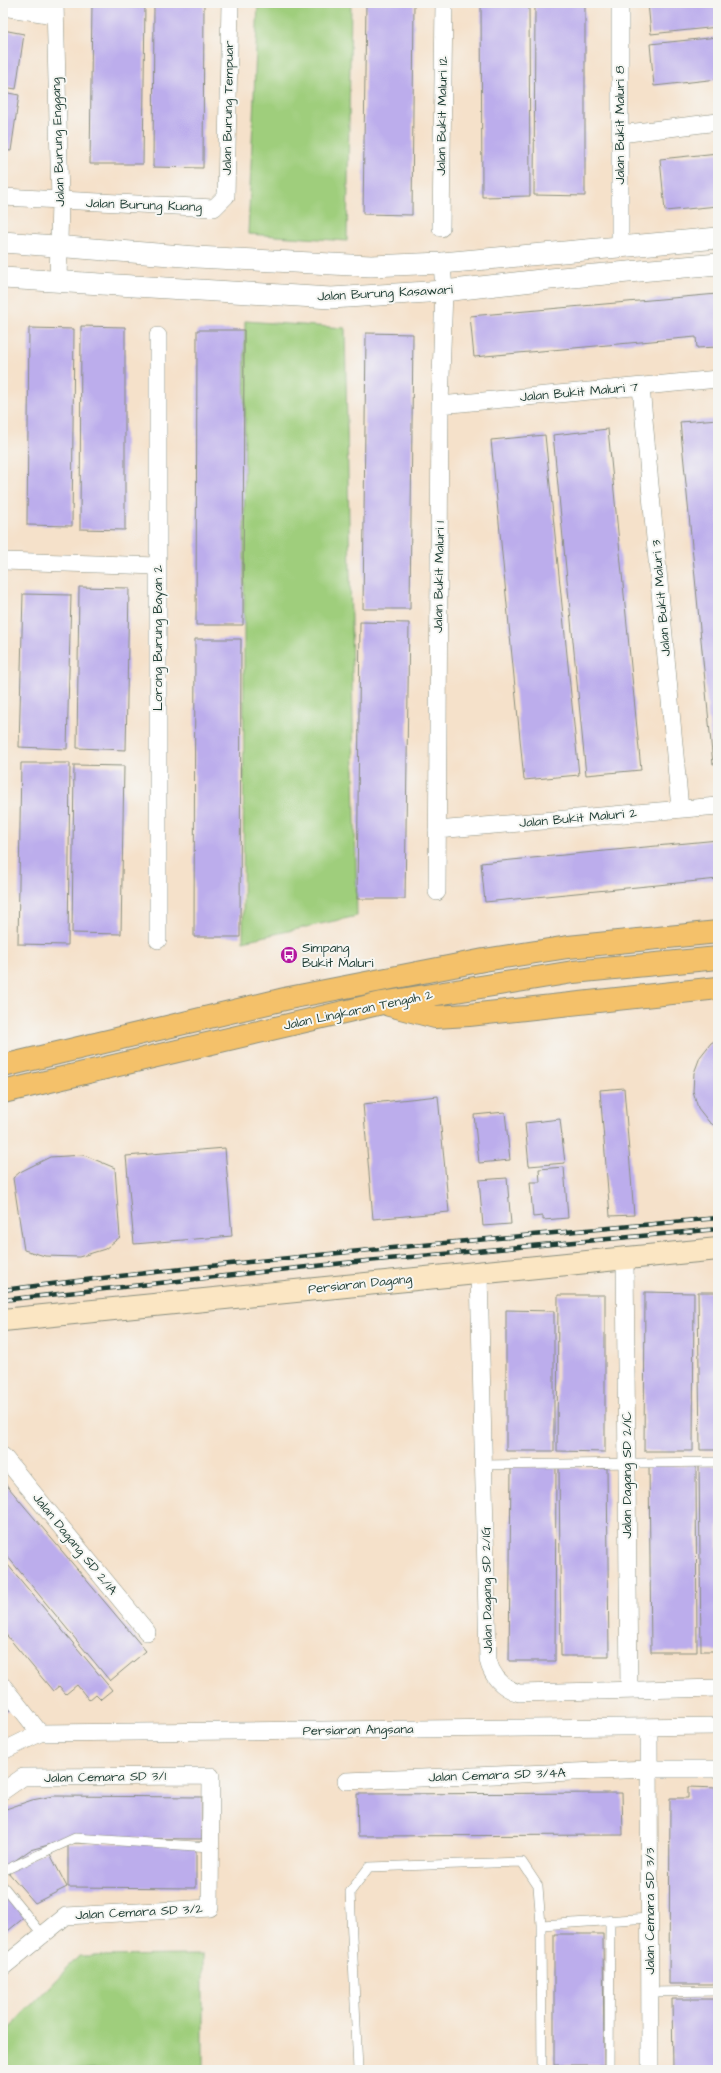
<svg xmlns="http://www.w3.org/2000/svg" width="721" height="2073" viewBox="0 0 721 2073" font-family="'Architects Daughter',sans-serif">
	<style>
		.green { fill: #9fce7c; stroke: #5f8658 }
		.building { fill: #bcadec }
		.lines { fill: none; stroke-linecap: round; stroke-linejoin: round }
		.service-casing { stroke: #8a8f7f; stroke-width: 10 }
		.minor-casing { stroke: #8a8f7f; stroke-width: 18 }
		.tertiary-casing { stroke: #8a8f7f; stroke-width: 22 }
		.secondary-casing { stroke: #8a8f7f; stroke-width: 24 }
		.trunk-casing { stroke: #8a8f7f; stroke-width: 24 }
		.service { stroke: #fff; stroke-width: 9 }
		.minor { stroke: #fff; stroke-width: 17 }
		.tertiary { stroke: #fff; stroke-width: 21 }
		.secondary { stroke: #fbe6c3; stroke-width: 22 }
		.trunk { stroke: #f4c16a; stroke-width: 22 }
		.rail-casing { stroke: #1f3d34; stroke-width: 4.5 }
		.rail { stroke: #f6f6f2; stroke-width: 3; stroke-dasharray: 9; stroke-linecap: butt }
		.labels { text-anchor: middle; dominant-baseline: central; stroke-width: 4; stroke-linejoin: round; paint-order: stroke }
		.street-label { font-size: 13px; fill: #1f3d34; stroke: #f6f6f2 }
		.poi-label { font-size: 13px; fill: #1f3d34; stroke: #f6f6f2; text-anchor: start }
	</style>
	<rect width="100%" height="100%" fill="#f6f6f2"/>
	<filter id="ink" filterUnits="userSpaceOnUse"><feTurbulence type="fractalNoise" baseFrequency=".025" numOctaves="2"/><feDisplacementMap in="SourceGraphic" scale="8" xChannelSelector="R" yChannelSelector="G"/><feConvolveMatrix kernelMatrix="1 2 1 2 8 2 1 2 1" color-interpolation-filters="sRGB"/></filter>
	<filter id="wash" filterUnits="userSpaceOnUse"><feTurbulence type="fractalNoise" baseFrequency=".012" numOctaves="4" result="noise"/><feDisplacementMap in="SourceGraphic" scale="16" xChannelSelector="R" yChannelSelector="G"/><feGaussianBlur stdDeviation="0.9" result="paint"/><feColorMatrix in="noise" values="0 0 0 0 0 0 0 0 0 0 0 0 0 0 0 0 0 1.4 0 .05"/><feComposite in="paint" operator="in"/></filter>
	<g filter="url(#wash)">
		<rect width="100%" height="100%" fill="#f5e1ca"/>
		<!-- green -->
		<path class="green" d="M 258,3 L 351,3 L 347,241 L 248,234 Z
			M 245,321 L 345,328 L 357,916 L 243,941 Z
			M 203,1955 L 203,2070 L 3,2070 L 3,2034 L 79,1956 Z"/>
		<g id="blocks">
			<!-- building -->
			<path class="building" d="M 92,3 L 145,3 L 143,164 L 90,164 Z
				M 154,3 L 204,3 L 203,168 L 153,167 Z
				M 366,3 L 414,3 L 412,215 L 363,214 Z
				M 481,3 L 529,3 L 530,196 L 482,197 Z
				M 535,3 L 585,3 L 585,196 L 534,195 Z
				M 648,3 L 718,3 L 718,27 L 651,34 Z
				M 3,30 L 24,34 L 16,89 L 3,87 Z
				M 718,37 L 718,79 L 654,86 L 650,44 Z
				M 3,92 L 19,95 L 11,151 L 3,150 Z
				M 718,153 L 718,206 L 665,211 L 660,159 Z
				M 717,294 L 718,347 L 697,348 L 696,337 L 474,357 L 470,316 Z
				M 81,326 L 125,327 L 125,530 L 80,529 Z
				M 29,328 L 74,329 L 72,526 L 27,525 Z
				M 197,330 L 244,330 L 243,625 L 196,625 Z
				M 366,333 L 413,334 L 410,609 L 363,609 Z
				M 718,419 L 718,763 L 713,764 L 680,422 Z
				M 608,429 L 641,770 L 586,775 L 553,435 Z
				M 545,435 L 579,775 L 524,780 L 491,440 Z
				M 79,587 L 129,588 L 126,750 L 77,748 Z
				M 23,594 L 71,595 L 67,749 L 19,747 Z
				M 360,622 L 409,623 L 405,899 L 357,899 Z
				M 195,639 L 241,639 L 240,937 L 194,937 Z
				M 21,763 L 70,763 L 68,945 L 18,944 Z
				M 74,765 L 124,766 L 121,934 L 72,933 Z
				M 718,840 L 718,879 L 485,902 L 481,863 Z
				M 718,1039 L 718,1128 L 709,1122 L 698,1108 L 693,1091 L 694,1073 L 700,1057 L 711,1043 Z
				M 624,1088 L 634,1215 L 610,1216 L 600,1090 Z
				M 438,1096 L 449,1212 L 373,1219 L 363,1104 Z
				M 505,1112 L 510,1160 L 479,1163 L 474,1115 Z
				M 560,1119 L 565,1163 L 529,1166 L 525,1123 Z
				M 225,1148 L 232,1236 L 134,1244 L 126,1156 Z
				M 84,1155 L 115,1168 L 120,1237 L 105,1249 L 79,1257 L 45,1256 L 24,1250 L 13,1178 L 20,1172 L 50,1157 Z
				M 564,1167 L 568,1218 L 543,1220 L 543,1216 L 533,1217 L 530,1182 L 540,1182 L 539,1169 Z
				M 507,1178 L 511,1224 L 483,1226 L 479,1180 Z
				M 645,1292 L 694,1293 L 693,1451 L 644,1451 Z
				M 698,1292 L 718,1292 L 718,1450 L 700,1450 Z
				M 558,1295 L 605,1295 L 605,1452 L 557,1451 Z
				M 506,1310 L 554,1311 L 554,1451 L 506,1451 Z
				M 649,1466 L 696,1466 L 697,1652 L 651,1652 Z
				M 699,1466 L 718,1466 L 718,1651 L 701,1651 Z
				M 511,1467 L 556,1467 L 555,1661 L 509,1661 Z
				M 559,1468 L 607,1468 L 609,1656 L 561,1656 Z
				M 4,1482 L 146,1651 L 110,1681 L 3,1551 Z
				M 3,1559 L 112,1690 L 101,1699 L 96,1694 L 89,1700 L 77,1685 L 66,1694 L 59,1686 L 53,1691 L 3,1631 Z
				M 3,1701 L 10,1710 L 3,1713 Z
				M 688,1787 L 718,1788 L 718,1984 L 669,1984 L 670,1798 L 688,1798 Z
				M 622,1793 L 623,1835 L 358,1836 L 357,1794 Z
				M 53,1796 L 202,1797 L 202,1839 L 74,1838 L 30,1850 L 3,1869 L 3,1810 L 32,1800 Z
				M 68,1843 L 196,1844 L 196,1888 L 68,1887 Z
				M 48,1850 L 67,1887 L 35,1903 L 7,1871 Z
				M 3,1888 L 26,1916 L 3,1935 Z
				M 554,1934 L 603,1934 L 604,2065 L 554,2065 Z
				M 672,1999 L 718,1999 L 718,2070 L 673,2070 Z"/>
		</g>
	</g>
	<g filter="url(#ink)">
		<use href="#blocks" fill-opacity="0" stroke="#8a8f7f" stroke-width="1"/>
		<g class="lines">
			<defs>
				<path id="service" d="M 484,1465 L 718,1462
					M 3,1871 L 75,1838 L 210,1847
					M 3,1886 L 43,1935
					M 650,1992 L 718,1991
					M 358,2070 L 350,1892 L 369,1867 L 522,1862 L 538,1886 L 541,1925
					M 542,2070 L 541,1925 L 650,1918
					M 609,2070 L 610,1920"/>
				<path id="minor" d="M 55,3 L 60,201 L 58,281
					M 3,7 L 54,15
					M 620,134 L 718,122
					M 3,197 L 214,208 L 226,196 L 230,3
					M 441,228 L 444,3
					M 620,248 L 620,3
					M 641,387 L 680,809
					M 440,405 L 718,379
					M 3,561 L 158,566
					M 437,830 L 718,806
					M 437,892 L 440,405 L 444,291 L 442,263
					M 158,940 L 158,336
					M 625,1259 L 629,1690
					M 479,1272 L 488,1660 C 492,1677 503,1688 519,1693 L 718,1688
					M 3,1456 L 147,1632
					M 3,1686 L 40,1733
					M 649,1727 L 650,2070
					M 3,1751 L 40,1733 L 718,1726
					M 346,1781 L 649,1769 L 718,1769
					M 3,1791 L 23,1777 L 211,1776 L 210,1908 L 66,1916 L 3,1967"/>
				<path id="tertiary" d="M 3,242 L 196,257 L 371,266 L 442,263 L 718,238
					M 3,278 L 331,298 L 444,291 L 550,279 L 718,264"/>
				<path id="secondary" d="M 3,1320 L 718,1249"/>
				<path id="trunk" d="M 389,1005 L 435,1017 L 469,1015 L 718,988
					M 3,1066 L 289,998 L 484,960 L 568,947 L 718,932
					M 3,1092 L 382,1003 L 573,972 L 718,958"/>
			</defs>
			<!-- service casing -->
			<use href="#service" class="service-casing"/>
			<!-- minor casing -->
			<use href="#minor" class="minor-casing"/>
			<!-- tertiary casing -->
			<use href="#tertiary" class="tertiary-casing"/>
			<!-- secondary casing -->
			<use href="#secondary" class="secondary-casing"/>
			<!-- trunk casing -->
			<use href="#trunk" class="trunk-casing"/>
			<!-- service -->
			<use href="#service" class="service"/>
			<!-- minor -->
			<use href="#minor" class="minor"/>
			<!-- tertiary -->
			<use href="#tertiary" class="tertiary"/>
			<!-- secondary -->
			<use href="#secondary" class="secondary"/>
			<!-- trunk -->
			<use href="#trunk" class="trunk"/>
			<defs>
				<path id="rail" d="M 3,1290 C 241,1260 480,1240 718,1218
					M 3,1300 L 344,1263 L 718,1229"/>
			</defs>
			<!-- rail casing -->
			<use href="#rail" class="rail-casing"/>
			<!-- rail -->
			<use href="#rail" class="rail"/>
		</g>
	</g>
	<!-- icons -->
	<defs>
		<symbol id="bus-disc" viewBox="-11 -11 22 22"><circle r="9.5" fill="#b5179e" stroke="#f6f6f2"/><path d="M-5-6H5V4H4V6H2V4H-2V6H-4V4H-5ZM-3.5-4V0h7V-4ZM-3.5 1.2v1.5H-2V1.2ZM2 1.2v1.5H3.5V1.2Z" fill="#fff"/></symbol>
	</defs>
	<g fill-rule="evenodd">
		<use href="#bus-disc" x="279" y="945" width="20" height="20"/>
	</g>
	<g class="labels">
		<!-- street labels -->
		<g class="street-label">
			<text transform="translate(228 108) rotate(-89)">Jalan Burung Tempuar</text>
			<text transform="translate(442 116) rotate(-89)">Jalan Bukit Maluri 12</text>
			<text transform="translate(620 125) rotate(-90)">Jalan Bukit Maluri 8</text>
			<text transform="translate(58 142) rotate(-92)">Jalan Burung Enggang</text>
			<text transform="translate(144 205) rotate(2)">Jalan Burung Kuang</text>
			<text transform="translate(385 293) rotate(-3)">Jalan Burung Kasawari</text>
			<text transform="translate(579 392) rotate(-5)">Jalan Bukit Maluri 7</text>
			<text transform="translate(439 577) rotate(-89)">Jalan Bukit Maluri 1</text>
			<text transform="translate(661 598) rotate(-95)">Jalan Bukit Maluri 3</text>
			<text transform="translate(158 638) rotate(-90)">Lorong Burung Bayan 2</text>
			<text transform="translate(578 818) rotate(-5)">Jalan Bukit Maluri 2</text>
			<text transform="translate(358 1010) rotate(-12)">Jalan Lingkaran Tengah 2</text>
			<text transform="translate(360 1284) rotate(-6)">Persiaran Dagang</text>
			<text transform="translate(627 1475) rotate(-90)">Jalan Dagang SD 2/1C</text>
			<text transform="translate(75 1544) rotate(51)">Jalan Dagang SD 2/1A</text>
			<text transform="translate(487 1590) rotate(-91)">Jalan Dagang SD 2/1G</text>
			<text transform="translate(358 1730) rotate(-1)">Persiaran Angsana</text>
			<text transform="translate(497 1775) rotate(-2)">Jalan Cemara SD 3/4A</text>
			<text transform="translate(105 1777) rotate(-1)">Jalan Cemara SD 3/1</text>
			<text transform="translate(650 1911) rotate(-90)">Jalan Cemara SD 3/3</text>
			<text transform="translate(139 1912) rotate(-3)">Jalan Cemara SD 3/2</text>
		</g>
		<!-- poi labels -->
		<g class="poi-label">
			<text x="302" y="948">Simpang<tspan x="302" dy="15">Bukit Maluri</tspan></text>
		</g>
	</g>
	<!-- margin -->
	<rect width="721" height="2073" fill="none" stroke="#f6f6f2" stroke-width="16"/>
</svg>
